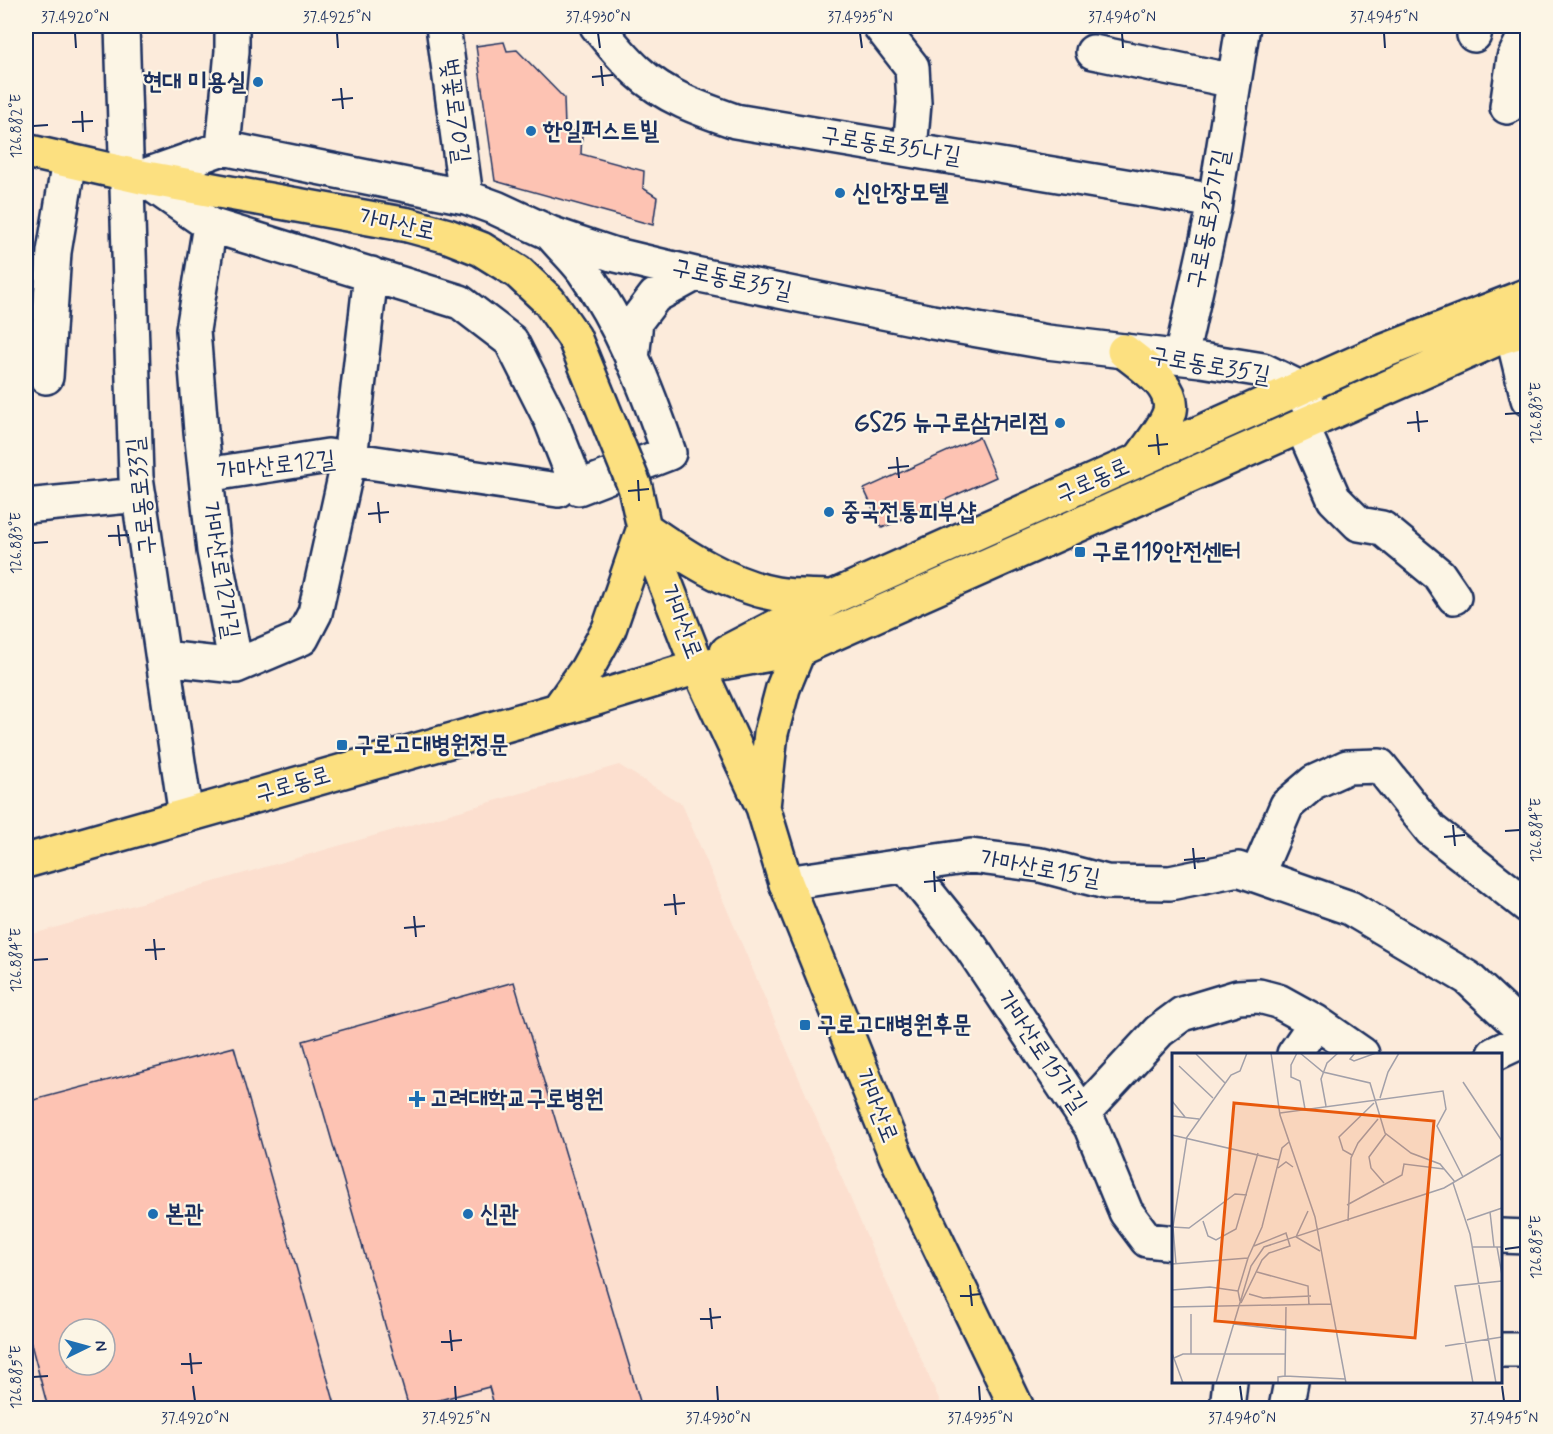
<svg xmlns="http://www.w3.org/2000/svg" width="1553" height="1434" viewBox="0 0 1553 1434" font-family="Mynerve,'Poor Story',sans-serif">
	<style>
		.built { fill: #fcdfcf; fill-rule: evenodd }
		.building { fill: #fdc3b3; stroke: #1b2f5e; stroke-width: 1.5; fill-rule: evenodd }
		.lines { fill: none; stroke-linecap: round; stroke-linejoin: round }
		.minor-casing { stroke: #1b2f5e; stroke-width: 38 }
		.major-casing { stroke: #1b2f5e; stroke-width: 38 }
		.minor { stroke: #fcf5e5; stroke-width: 33 }
		.major { stroke: #fce080; stroke-width: 33 }
		.major-bridge-casing { stroke: #1b2f5e; stroke-width: 38; stroke-linecap: butt }
		.major-bridge { stroke: #fce080; stroke-width: 33 }
		.ticks { fill: none; stroke: #1b2f5e; stroke-width: 2 }
		.poi-dot { fill: #1f6fb2; stroke: #fcf5e5; stroke-width: 2 }
		.labels { text-anchor: middle; dominant-baseline: central; stroke-width: 4.5; stroke-linejoin: round; paint-order: stroke }
		.poi-label { font-size: 24px; font-weight: bold; fill: #1b2f5e; stroke: #fcf5e5; text-anchor: start }
		.street-label { font-size: 24px; fill: #1b2f5e; stroke: #fcf5e5 }
		.inset-road { fill: none; stroke: #a2a0a9; stroke-width: 1.5 }
		.view { fill: #e8590c; fill-opacity: 0.15; stroke: #e8590c; stroke-width: 3 }
		.inset-edge { fill: none; stroke: #1b2f5e; stroke-width: 3 }
		.neatline { fill: none; stroke: #1b2f5e; stroke-width: 2 }
		.ticks-label { font-size: 15px; text-anchor: middle; fill: #1b2f5e }
	</style>
	<rect width="100%" height="100%" fill="#fcebdb"/>
	<filter id="ink" filterUnits="userSpaceOnUse"><feTurbulence type="fractalNoise" baseFrequency=".0167" numOctaves="2"/><feDisplacementMap in="SourceGraphic" scale="12" xChannelSelector="R" yChannelSelector="G"/><feConvolveMatrix kernelMatrix="1 2 1 2 8 2 1 2 1" color-interpolation-filters="sRGB"/></filter>
	<g filter="url(#ink)">
		<!-- built -->
		<path class="built" d="M 619,765 L 682,804 L 878,1263 L 943,1408 L 26,1408 L 26,936 ZM 69,1329 L 105,1329 L 105,1365 L 69,1365 Z"/>
		<!-- building -->
		<path class="building" d="M 504,42 L 507,51 L 517,50 L 564,98 L 565,128 L 582,134 L 581,154 L 644,171 L 643,188 L 657,197 L 653,225 L 495,181 L 476,46 Z
			M 979,437 L 996,477 L 882,528 L 864,489 Z
			M 514,982 L 642,1408 L 495,1408 L 489,1387 L 409,1408 L 303,1041 Z
			M 234,1047 L 336,1408 L 48,1408 L 26,1325 L 26,1102 ZM 69,1329 L 105,1329 L 105,1365 L 69,1365 Z"/>
		<g class="lines">
			<defs>
				<path id="minor" d="M 122,26 L 136,477 L 186,816
					M 443,26 L 466,197
					M 597,26 C 609,41 622,57 637,71 C 665,97 700,109 735,121 L 1215,201
					M 880,26 L 912,67 L 914,103 L 910,149
					M 1474,35 L 1476,26
					M 1093,52 L 1234,81
					M 1507,107 L 1514,58 L 1528,29
					M 223,148 L 232,51 L 232,26
					M 141,177 L 223,148 L 466,197 L 496,208 L 550,233 L 576,242 L 612,254 L 695,274 L 932,322 L 1047,342 L 1201,360 L 1263,370 L 1300,388 L 1316,420
					M 141,177 L 210,225 L 460,302 L 511,341 L 551,420 L 578,488 L 669,453 C 647,389 622,325 583,270 C 574,258 562,247 552,235
					M 210,225 L 193,330 L 201,431 L 214,551 L 236,666
					M 1512,334 L 1528,399
					M 1181,357 L 1214,208 L 1243,26
					M 632,359 L 636,321 L 655,296 L 695,274
					M 46,377 L 54,252 L 69,161
					M 1302,426 L 1334,499 L 1359,524 L 1382,528 L 1439,575 L 1454,597
					M 206,475 L 328,456 L 558,490
					M 26,506 L 139,495
					M 163,658 L 236,666 L 302,638 L 315,613 L 351,450 L 371,274
					M 905,865 L 971,947 L 1091,1127 L 1126,1212 L 1147,1240 L 1174,1243
					M 1257,875 L 1287,805 L 1314,782 L 1347,767 L 1380,766 L 1431,830 L 1528,906
					M 786,883 L 971,856 L 1041,865 L 1106,882 L 1170,883 L 1238,869 L 1350,908 L 1468,978 L 1528,1034
					M 1294,1054 L 1316,1022
					M 1494,1054 L 1528,1038
					M 1082,1114 L 1159,1031 L 1182,1014 L 1238,997 L 1259,996 L 1278,1001 L 1316,1022 L 1362,1054
					M 1500,1236 L 1528,1237
					M 1500,1350 L 1528,1350
					M 1227,1408 L 1230,1382
					M 1286,1408 L 1291,1382"/>
				<path id="major" d="M 26,151 L 141,177 L 408,225
					M 1124,351 C 1141,365 1175,385 1170,411 C 1167,424 1148,448 1140,459
					M 635,487 L 644,528 L 698,667 L 763,807 L 786,883 L 896,1156 L 1017,1408
					M 727,652 L 833,597 L 1369,357 L 1528,295
					M 558,710 L 587,669 L 609,629 L 644,528 C 684,556 728,585 776,594 C 793,597 813,596 831,597
					M 763,807 L 771,733 L 783,688 L 799,649
					M 26,861 L 558,710 L 698,667 L 799,649 L 1501,337 L 1528,329"/>
			</defs>
			<!-- minor casing -->
			<use href="#minor" class="minor-casing"/>
			<!-- major casing -->
			<use href="#major" class="major-casing"/>
			<!-- minor -->
			<use href="#minor" class="minor"/>
			<!-- major -->
			<use href="#major" class="major"/>
			<defs>
				<path id="major-bridge" d="M 408,225 L 448,236 L 481,249 L 518,272 L 549,301 L 574,337 L 635,487"/>
			</defs>
			<!-- major-bridge casing -->
			<use href="#major-bridge" class="major-bridge-casing"/>
			<!-- major-bridge -->
			<use href="#major-bridge" class="major-bridge"/>
		</g>
	</g>
	<!-- ticks -->
	<path class="ticks" d="M 75,33 L 76,48M 337,33 L 338,48M 598,33 L 600,48M 860,33 L 862,48M 1122,33 L 1123,48M 1384,33 L 1385,48M 601,66 L 603,86M 592,77 L 613,75M 341,88 L 343,109M 332,100 L 353,98M 82,111 L 83,132M 72,122 L 93,121M 33,126 L 48,125M 1417,411 L 1419,432M 1505,414 L 1520,413M 1407,423 L 1428,421M 1157,434 L 1159,455M 1148,446 L 1168,444M 897,457 L 899,478M 888,468 L 909,466M 638,480 L 639,501M 628,491 L 649,489M 378,502 L 380,523M 368,514 L 389,512M 118,525 L 120,546M 108,536 L 129,535M 33,543 L 48,542M 1453,825 L 1455,846M 1505,831 L 1520,830M 1444,837 L 1465,835M 1193,848 L 1195,869M 1184,860 L 1205,858M 934,871 L 935,892M 924,882 L 945,880M 674,894 L 676,915M 664,905 L 685,903M 414,916 L 416,937M 404,928 L 425,926M 154,939 L 156,960M 145,950 L 165,949M 33,960 L 48,959M 1505,1249 L 1520,1247M 970,1285 L 972,1306M 960,1296 L 981,1294M 710,1308 L 712,1329M 700,1319 L 721,1317M 450,1330 L 452,1351M 441,1342 L 462,1340M 190,1353 L 192,1374M 181,1364 L 202,1363M 33,1377 L 48,1376M 193,1386 L 195,1401M 455,1386 L 456,1401M 717,1386 L 718,1401M 979,1386 L 980,1401M 1240,1386 L 1242,1401M 1502,1386 L 1504,1401"/>
	<!-- markers -->
	<g class="poi-dot">
		<circle cx="258" cy="82" r="6"/>
		<circle cx="531" cy="131" r="6"/>
		<circle cx="840" cy="193" r="6"/>
		<circle cx="1060" cy="423" r="6"/>
		<circle cx="829" cy="512" r="6"/>
		<rect x="1074" y="546" width="12" height="12" rx="3"/>
		<rect x="336" y="739" width="12" height="12" rx="3"/>
		<rect x="799" y="1019" width="12" height="12" rx="3"/>
		<path d="M414 1090h6v6h6v6h-6v6h-6v-6h-6v-6h6z"/>
		<circle cx="153" cy="1214" r="6"/>
		<circle cx="468" cy="1214" r="6"/>
	</g>
	<g class="labels">
		<!-- poi labels -->
		<g class="poi-label">
			<text x="246" y="82" text-anchor="end">현대 미용실</text>
			<text x="543" y="131">한일퍼스트빌</text>
			<text x="852" y="193">신안장모텔</text>
			<text x="1048" y="423" text-anchor="end">GS25 뉴구로삼거리점</text>
			<text x="841" y="512">중국전통피부샵</text>
			<text x="1092" y="552">구로119안전센터</text>
			<text x="354" y="745">구로고대병원정문</text>
			<text x="817" y="1025">구로고대병원후문</text>
			<text x="430" y="1099">고려대학교구로병원</text>
			<text x="165" y="1214">본관</text>
			<text x="480" y="1214">신관</text>
		</g>
		<!-- street labels -->
		<g class="street-label">
			<text transform="translate(455 111) rotate(83)">벚꽃로70길</text>
			<text transform="translate(891 146) rotate(9)">구로동로35나길</text>
			<text transform="translate(1209 219) rotate(-79)">구로동로35가길</text>
			<text transform="translate(397 225) rotate(12)">가마산로</text>
			<text transform="translate(732 280) rotate(12)">구로동로35길</text>
			<text transform="translate(1210 366) rotate(10)">구로동로35길</text>
			<text transform="translate(276 466) rotate(-6)">가마산로12길</text>
			<text transform="translate(1093 481) rotate(-24)">구로동로</text>
			<text transform="translate(142 496) rotate(-96)">구로동로33길</text>
			<text transform="translate(220 570) rotate(81)">가마산로12가길</text>
			<text transform="translate(681 622) rotate(69)">가마산로</text>
			<text transform="translate(293 785) rotate(-16)">구로동로</text>
			<text transform="translate(1040 869) rotate(10)">가마산로15길</text>
			<text transform="translate(1041 1052) rotate(56)">가마산로15가길</text>
			<text transform="translate(876 1106) rotate(68)">가마산로</text>
		</g>
	</g>
	<!-- overview -->
	<g transform="translate(1172 1053)">
		<rect width="330" height="330" fill="#fcebdb"/>
		<path class="inset-road" d="M 99,0 L 108,62 L 143,164 L 174,330M 125,0 L 119,12 L 119,24 L 128,28 L 133,56M 128,0 L 151,19 L 198,30 L 213,80 L 239,100 L 268,111 L 283,129M 183,0 L 178,6 L 182,8 L 204,0M 24,1 L 53,30M 7,13 L 41,45M 291,29 L 330,88M 208,45 L 216,19 L 227,0M 0,48 L 13,64M 154,53 L 149,26 L 155,10 L 166,0M 108,60 L 271,38 L 274,56 L 265,73 L 291,124M 0,63 L 27,66M 0,82 L 107,107M 180,102 L 171,97 L 167,84 L 202,50M 106,115 L 114,109 L 121,114M 212,130 L 199,115 L 197,104 L 214,81M 281,130 L 298,181 L 324,330M 175,152 L 230,122 L 232,111 L 272,116M 136,158 L 124,184 L 148,198M 318,159 L 322,194M 295,167 L 330,155M 31,168 L 36,183 L 44,187 L 64,176 L 86,100M 176,168 L 179,105 L 186,90 L 206,66M 0,174 L 17,175 L 63,141 L 75,142M 301,194 L 330,194M 325,194 L 330,222M 0,211 L 76,205M 4,211 L 1,174 L 15,84 L 59,22 L 68,18 L 75,0M 85,219 L 136,233 L 137,253M 0,237 L 38,234 L 66,238M 77,241 L 91,245 L 139,243M 68,248 L 66,238 L 76,205 L 90,174 L 110,95 L 117,89M 69,250 L 90,207 L 97,200 L 118,193 L 114,180 L 82,193M 0,254 L 159,251M 19,261 L 19,301M 62,271 L 114,277M 273,293 L 330,284M 0,300 L 11,330M 2,305 L 11,301 L 114,301M 113,323 L 114,254M 44,330 L 79,213 L 92,194 L 272,135 L 330,101M 106,330 L 106,324 L 113,323 L 173,326M 301,330 L 283,233 L 330,228"/>
		<path class="view" d="M 62,50 L 262,68 L 243,285 L 43,268 Z"/>
		<rect width="330" height="330" class="inset-edge"/>
	</g>
	<!-- margin -->
	<rect width="1553" height="1434" fill="none" stroke="#fcf5e5" stroke-width="66"/>
	<!-- north arrow -->
	<g transform="translate(87 1347) rotate(85)"><circle r="28" fill="#fcf5e5" stroke="#a2a6af" stroke-width="1.5"/>
	<path d="M0-4.5L10 22L0 15L-10 22Z" fill="#1f6fb2"/>
	<text y="-9" font-size="16" font-weight="bold" text-anchor="middle" fill="#1b2f5e">N</text>
	</g>
	<rect x="33" y="33" width="1487" height="1368" class="neatline"/>
	<g class="ticks-label">
		<text x="75" y="22">37.4920°N</text>
		<text x="337" y="22">37.4925°N</text>
		<text x="598" y="22">37.4930°N</text>
		<text x="860" y="22">37.4935°N</text>
		<text x="1122" y="22">37.4940°N</text>
		<text x="1384" y="22">37.4945°N</text>
		<text transform="translate(16 126) rotate(-90)" y="5">126.882°E</text>
		<text transform="translate(1536 413) rotate(-90)" y="5">126.883°E</text>
		<text transform="translate(16 543) rotate(-90)" y="5">126.883°E</text>
		<text transform="translate(1536 830) rotate(-90)" y="5">126.884°E</text>
		<text transform="translate(16 960) rotate(-90)" y="5">126.884°E</text>
		<text transform="translate(1536 1247) rotate(-90)" y="5">126.885°E</text>
		<text transform="translate(16 1377) rotate(-90)" y="5">126.885°E</text>
		<text x="195" y="1423">37.4920°N</text>
		<text x="456" y="1423">37.4925°N</text>
		<text x="718" y="1423">37.4930°N</text>
		<text x="980" y="1423">37.4935°N</text>
		<text x="1242" y="1423">37.4940°N</text>
		<text x="1504" y="1423">37.4945°N</text>
	</g>
</svg>
